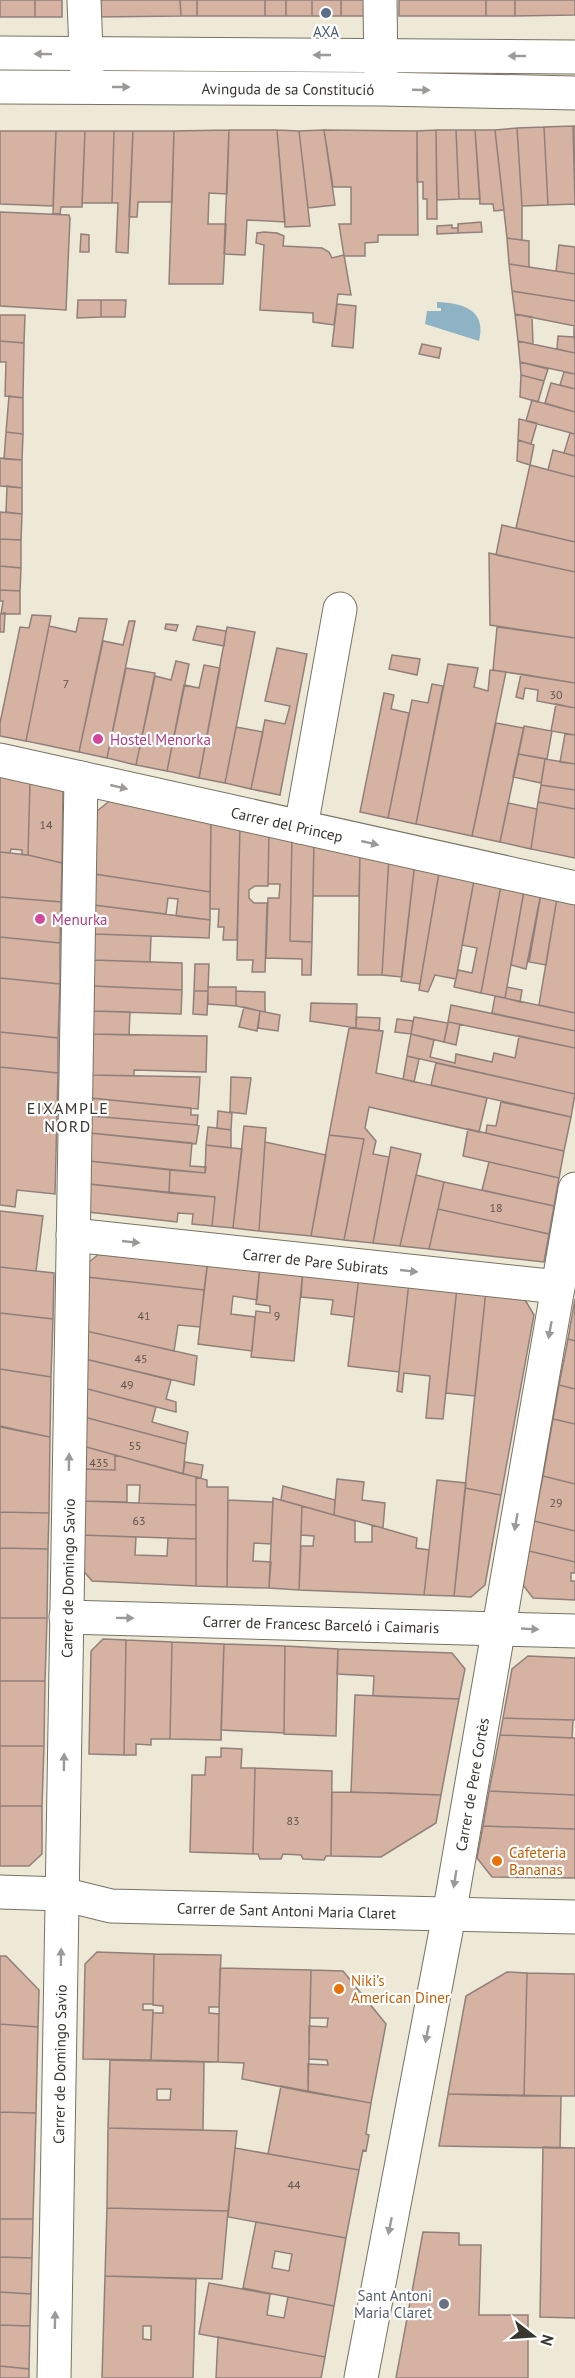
<svg xmlns="http://www.w3.org/2000/svg" width="575" height="2378" viewBox="0 0 575 2378" font-family="'PT Sans',sans-serif">
	<style>
		.water { fill: #8eb3c5 }
		.building { fill: #d6b2a3; stroke: #91807a; stroke-width: 1.5; fill-rule: evenodd }
		.lines { fill: none; stroke-linecap: round; stroke-linejoin: round }
		.minor-casing { stroke: #777263; stroke-width: 35 }
		.minor { stroke: #fff; stroke-width: 33 }
		.oneway { fill: #9c9a98 }
		.service-dot { fill: #5c6f8a; stroke: #fff; stroke-width: 2 }
		.hotel-dot { fill: #d1479c; stroke: #fff; stroke-width: 2 }
		.food-dot { fill: #e8710a; stroke: #fff; stroke-width: 2 }
		.worship-dot { fill: #6b7280; stroke: #fff; stroke-width: 2 }
		.labels { text-anchor: middle; dominant-baseline: central; stroke-width: 4.5; stroke-linejoin: round; paint-order: stroke }
		.number-label { font-size: 12px; fill: #60554d }
		.service-label { font-size: 15px; fill: #4e5e75; stroke: #fff }
		.street-label { font-size: 15px; fill: #393630; stroke: #fff }
		.hotel-label { font-size: 15px; fill: #b23c85; stroke: #fff; text-anchor: start }
		.food-label { font-size: 15px; fill: #c56008; stroke: #fff; text-anchor: start }
		.worship-label { font-size: 15px; fill: #5b616d; stroke: #fff; text-anchor: end }
		.neighbourhood-label { font-size: 16px; letter-spacing: 1.5px; fill: #393630; stroke: #fff }
	</style>
	<rect width="100%" height="100%" fill="#eee8d7"/>
	<!-- water -->
	<path class="water" d="M 437,302 C 463,303 487,310 479,341 L 425,324 L 427,311 L 441,311 L 441,308 L 437,308 Z"/>
	<!-- building -->
	<path class="building" d="M 0,0 L 35,0 L 35,17 L 0,17 Z
		M 35,0 L 62,0 L 62,17 L 35,17 Z
		M 96,0 L 180,0 L 181,16 L 96,17 Z
		M 180,0 L 197,0 L 197,16 L 181,16 Z
		M 197,0 L 265,0 L 265,16 L 197,16 Z
		M 265,0 L 286,0 L 286,16 L 265,16 Z
		M 286,0 L 312,0 L 312,16 L 286,16 Z
		M 312,0 L 341,0 L 341,16 L 312,16 Z
		M 341,0 L 366,0 L 366,16 L 341,16 Z
		M 399,0 L 486,0 L 486,16 L 399,16 Z
		M 486,0 L 515,0 L 515,16 L 486,16 Z
		M 515,0 L 575,0 L 575,15 L 515,16 Z
		M 573,126 L 575,126 L 575,206 L 575,204 Z
		M 573,126 L 575,204 L 548,205 L 544,127 Z
		M 544,127 L 548,205 L 522,206 L 517,128 Z
		M 517,128 L 522,206 L 522,240 L 507,238 L 495,130 Z
		M 229,130 L 277,130 L 285,222 L 247,220 L 245,255 L 224,254 Z
		M 229,130 L 227,194 L 209,193 L 208,224 L 226,224 L 223,284 L 169,284 L 174,131 Z
		M 277,130 L 299,131 L 310,226 L 285,227 Z
		M 324,130 L 417,131 L 418,235 L 378,235 L 378,242 L 365,243 L 365,256 L 344,256 L 339,224 L 351,224 L 351,187 L 333,187 Z
		M 324,130 L 335,205 L 308,208 L 299,131 Z
		M 436,130 L 437,219 L 427,219 L 427,199 L 423,199 L 423,182 L 417,182 L 417,131 Z
		M 436,130 L 456,130 L 459,199 L 437,200 Z
		M 456,130 L 475,130 L 480,199 L 459,199 Z
		M 475,130 L 495,130 L 504,210 L 494,211 L 493,204 L 480,204 Z
		M 0,131 L 56,131 L 53,206 L 0,204 Z
		M 56,131 L 85,131 L 82,207 L 61,207 L 60,214 L 53,214 Z
		M 85,131 L 114,131 L 112,203 L 82,203 Z
		M 114,131 L 133,131 L 128,253 L 116,252 L 118,203 L 112,203 Z
		M 133,131 L 174,131 L 172,202 L 138,202 L 137,217 L 129,217 Z
		M 0,212 L 69,215 L 70,218 L 66,310 L 0,306 Z
		M 481,222 L 482,232 L 458,233 L 458,224 Z
		M 452,225 L 452,228 L 458,228 L 458,233 L 437,234 L 437,226 Z
		M 264,232 L 277,233 L 284,236 L 283,246 L 322,248 L 329,252 L 332,258 L 344,255 L 351,295 L 338,294 L 334,325 L 313,322 L 313,313 L 260,310 L 264,245 L 256,243 L 257,233 Z
		M 81,234 L 89,235 L 89,252 L 80,252 Z
		M 507,238 L 529,241 L 529,267 L 509,264 Z
		M 559,245 L 575,247 L 575,274 L 556,271 Z
		M 509,264 L 575,274 L 575,301 L 512,291 Z
		M 512,291 L 575,301 L 575,326 L 515,314 Z
		M 78,300 L 101,300 L 101,317 L 77,318 Z
		M 101,300 L 126,300 L 125,317 L 101,317 Z
		M 337,304 L 356,306 L 353,348 L 332,346 Z
		M 515,314 L 532,317 L 533,344 L 518,341 Z
		M 0,315 L 25,315 L 24,343 L 0,341 Z
		M 574,325 L 575,353 L 557,349 L 558,336 L 574,337 Z
		M 0,341 L 24,343 L 23,398 L 5,396 L 6,362 L 0,362 Z
		M 518,341 L 575,353 L 575,374 L 520,362 Z
		M 422,344 L 441,348 L 439,358 L 419,354 Z
		M 520,362 L 548,369 L 544,381 L 521,375 Z
		M 564,372 L 575,374 L 575,389 L 560,385 Z
		M 521,375 L 544,381 L 538,402 L 520,397 Z
		M 551,383 L 575,389 L 575,412 L 545,403 Z
		M 9,396 L 23,398 L 23,434 L 6,432 Z
		M 532,400 L 575,412 L 575,434 L 526,421 Z
		M 519,419 L 537,423 L 531,444 L 518,440 Z
		M 6,432 L 23,434 L 22,460 L 4,459 Z
		M 570,433 L 575,434 L 575,456 L 564,453 Z
		M 518,440 L 534,445 L 530,465 L 517,461 Z
		M 553,450 L 575,456 L 575,477 L 548,470 Z
		M 0,458 L 22,460 L 22,488 L 0,486 Z
		M 530,465 L 575,477 L 575,542 L 516,528 Z
		M 7,486 L 22,488 L 22,514 L 6,512 Z
		M 0,512 L 22,514 L 21,540 L 0,539 Z
		M 502,525 L 575,542 L 575,572 L 496,555 Z
		M 0,539 L 21,540 L 21,568 L 0,566 Z
		M 489,553 L 575,572 L 575,638 L 490,625 Z
		M 0,566 L 21,568 L 20,591 L 0,590 Z
		M 0,590 L 20,591 L 20,614 L 1,614 L 3,601 L 0,601 Z
		M 5,613 L 4,632 L 0,632 L 0,614 Z
		M 32,615 L 51,616 L 26,741 L 0,736 L 0,723 L 20,627 L 29,628 Z
		M 79,618 L 107,619 L 79,752 L 26,741 L 49,626 L 76,632 Z
		M 129,621 L 135,621 L 107,758 L 79,752 L 103,641 L 123,645 Z
		M 166,624 L 178,625 L 176,631 L 165,629 Z
		M 197,626 L 226,631 L 224,646 L 193,640 Z
		M 227,627 L 255,632 L 225,783 L 199,778 Z
		M 497,627 L 575,638 L 575,683 L 493,670 Z
		M 277,648 L 307,654 L 280,795 L 251,789 L 265,720 L 285,724 L 290,706 L 265,701 Z
		M 392,655 L 420,659 L 417,675 L 389,669 Z
		M 176,661 L 189,664 L 167,771 L 136,765 L 155,676 L 171,680 Z
		M 448,664 L 478,668 L 474,687 L 488,691 L 490,670 L 506,672 L 472,836 L 416,824 Z
		M 204,665 L 220,668 L 199,778 L 167,771 L 184,685 L 199,688 Z
		M 126,668 L 155,673 L 136,765 L 107,758 Z
		M 521,674 L 575,683 L 575,708 L 537,701 L 538,690 L 525,688 L 523,699 L 516,697 Z
		M 432,684 L 443,686 L 416,824 L 388,818 L 412,700 L 428,703 Z
		M 384,693 L 394,695 L 391,709 L 409,713 L 388,818 L 360,812 Z
		M 556,704 L 575,708 L 575,735 L 551,731 Z
		M 496,723 L 524,728 L 500,842 L 472,836 Z
		M 524,726 L 552,731 L 547,759 L 518,754 Z
		M 236,727 L 263,732 L 251,789 L 225,783 Z
		M 565,734 L 575,735 L 575,764 L 560,762 Z
		M 518,754 L 545,759 L 541,783 L 513,777 Z
		M 545,759 L 575,764 L 575,790 L 541,785 Z
		M 0,776 L 30,782 L 28,855 L 22,855 L 22,850 L 11,849 L 10,853 L 0,852 Z
		M 30,782 L 63,790 L 62,863 L 28,855 Z
		M 541,785 L 575,790 L 575,809 L 538,802 Z
		M 112,799 L 211,819 L 210,892 L 95,874 L 97,811 Z
		M 538,802 L 575,809 L 575,858 L 531,849 Z
		M 508,803 L 537,809 L 531,849 L 500,842 Z
		M 211,819 L 240,826 L 237,940 L 223,940 L 224,927 L 218,927 L 219,909 L 210,909 Z
		M 240,826 L 269,831 L 268,886 L 255,886 L 249,890 L 249,898 L 254,903 L 267,903 L 265,972 L 252,972 L 253,960 L 237,960 Z
		M 269,831 L 292,836 L 290,941 L 312,942 L 311,975 L 302,975 L 302,959 L 266,958 L 268,898 L 279,898 L 280,884 L 268,884 Z
		M 292,836 L 314,841 L 312,942 L 290,941 Z
		M 314,841 L 360,851 L 359,896 L 313,896 Z
		M 360,851 L 389,857 L 382,975 L 358,975 Z
		M 0,852 L 28,855 L 62,863 L 61,902 L 0,897 Z
		M 389,857 L 415,862 L 402,977 L 382,975 Z
		M 415,862 L 440,867 L 420,984 L 401,981 Z
		M 440,867 L 475,875 L 456,979 L 435,975 L 428,992 L 419,990 Z
		M 95,874 L 210,892 L 210,920 L 176,916 L 178,899 L 168,898 L 166,914 L 94,905 Z
		M 475,875 L 502,880 L 481,993 L 454,987 L 458,970 L 472,973 L 477,948 L 462,945 Z
		M 502,880 L 525,885 L 505,998 L 481,993 Z
		M 525,885 L 542,888 L 526,969 L 511,965 Z
		M 542,888 L 558,892 L 546,965 L 529,962 Z
		M 558,892 L 575,895 L 575,1013 L 539,1005 Z
		M 0,897 L 61,902 L 60,943 L 0,937 Z
		M 94,905 L 210,920 L 209,938 L 94,934 Z
		M 94,934 L 151,936 L 150,962 L 94,960 Z
		M 0,937 L 60,943 L 60,984 L 0,978 Z
		M 94,960 L 182,963 L 182,990 L 93,986 Z
		M 195,964 L 209,964 L 208,991 L 194,991 Z
		M 0,978 L 60,984 L 58,1038 L 0,1032 Z
		M 93,986 L 182,990 L 181,1014 L 93,1011 Z
		M 208,987 L 236,987 L 236,1006 L 208,1004 Z
		M 507,987 L 522,990 L 520,1002 L 505,998 Z
		M 194,991 L 208,991 L 207,1015 L 193,1014 Z
		M 236,991 L 265,992 L 265,1012 L 236,1006 Z
		M 495,996 L 575,1013 L 575,1031 L 492,1013 Z
		M 311,1003 L 357,1004 L 356,1028 L 310,1021 Z
		M 451,1005 L 575,1031 L 575,1048 L 448,1022 Z
		M 244,1007 L 260,1011 L 257,1031 L 239,1027 Z
		M 93,1011 L 130,1012 L 129,1035 L 92,1034 Z
		M 260,1011 L 280,1015 L 278,1031 L 258,1028 Z
		M 356,1017 L 380,1018 L 379,1031 L 356,1028 Z
		M 414,1017 L 448,1023 L 444,1042 L 411,1034 Z
		M 397,1019 L 413,1021 L 411,1034 L 395,1032 Z
		M 448,1022 L 460,1024 L 456,1045 L 444,1042 Z
		M 349,1028 L 383,1031 L 376,1073 L 487,1098 L 479,1132 L 369,1107 L 365,1128 L 376,1141 L 373,1154 L 389,1157 L 373,1243 L 344,1240 L 364,1139 L 329,1135 Z
		M 0,1032 L 58,1038 L 58,1073 L 0,1067 Z
		M 92,1034 L 207,1036 L 206,1072 L 134,1070 L 134,1076 L 91,1075 Z
		M 411,1034 L 434,1040 L 430,1057 L 455,1063 L 456,1054 L 492,1062 L 494,1053 L 515,1058 L 519,1036 L 575,1048 L 575,1094 L 407,1056 Z
		M 407,1056 L 419,1059 L 414,1082 L 403,1079 Z
		M 436,1063 L 575,1094 L 571,1117 L 431,1085 Z
		M 0,1067 L 58,1073 L 55,1194 L 17,1190 L 15,1207 L 0,1205 Z
		M 91,1075 L 200,1077 L 198,1109 L 91,1098 Z
		M 231,1077 L 251,1078 L 246,1114 L 230,1112 Z
		M 91,1098 L 191,1108 L 191,1115 L 198,1115 L 197,1125 L 91,1116 Z
		M 501,1102 L 571,1117 L 564,1151 L 486,1133 L 487,1125 L 496,1126 Z
		M 218,1111 L 232,1113 L 231,1130 L 217,1128 Z
		M 91,1116 L 197,1125 L 199,1126 L 196,1144 L 90,1133 Z
		M 244,1126 L 266,1128 L 259,1231 L 233,1228 Z
		M 208,1127 L 231,1130 L 231,1148 L 206,1145 Z
		M 468,1129 L 564,1151 L 559,1178 L 463,1156 Z
		M 90,1133 L 192,1143 L 190,1166 L 206,1167 L 205,1173 L 89,1161 Z
		M 329,1135 L 364,1139 L 344,1240 L 311,1236 Z
		M 265,1142 L 326,1155 L 311,1236 L 259,1231 Z
		M 206,1145 L 242,1149 L 233,1228 L 212,1226 L 215,1197 L 169,1193 L 170,1170 L 205,1173 Z
		M 391,1147 L 421,1154 L 400,1246 L 373,1243 Z
		M 89,1161 L 170,1170 L 169,1193 L 89,1184 Z
		M 489,1162 L 559,1178 L 554,1206 L 482,1190 Z
		M 416,1175 L 444,1182 L 429,1249 L 400,1246 Z
		M 444,1182 L 554,1206 L 549,1234 L 438,1209 Z
		M 89,1184 L 215,1197 L 212,1226 L 192,1224 L 193,1214 L 178,1213 L 177,1222 L 88,1212 Z
		M 438,1209 L 549,1234 L 544,1262 L 429,1249 Z
		M 0,1211 L 43,1216 L 36,1271 L 0,1267 Z
		M 105,1249 L 208,1260 L 204,1290 L 87,1277 L 88,1263 Z
		M 208,1260 L 260,1266 L 257,1300 L 233,1296 L 231,1314 L 255,1317 L 252,1351 L 198,1344 Z
		M 260,1266 L 303,1270 L 294,1361 L 251,1357 L 256,1311 L 270,1313 L 270,1306 L 256,1304 Z
		M 0,1267 L 54,1273 L 53,1319 L 0,1313 Z
		M 303,1270 L 359,1277 L 354,1317 L 331,1314 L 333,1300 L 301,1297 Z
		M 87,1277 L 204,1290 L 200,1327 L 178,1325 L 174,1351 L 86,1331 Z
		M 359,1277 L 409,1282 L 399,1372 L 348,1366 Z
		M 409,1282 L 457,1287 L 443,1419 L 426,1418 L 430,1376 L 404,1373 L 402,1392 L 397,1391 Z
		M 457,1287 L 486,1290 L 475,1396 L 446,1393 Z
		M 486,1290 L 521,1293 L 534,1315 L 501,1495 L 465,1488 Z
		M 575,1299 L 575,1341 L 568,1339 Z
		M 0,1313 L 53,1319 L 51,1377 L 0,1369 Z
		M 86,1331 L 197,1356 L 194,1385 L 85,1359 Z
		M 568,1339 L 575,1341 L 575,1389 L 559,1385 Z
		M 85,1359 L 171,1380 L 166,1399 L 176,1402 L 176,1412 L 84,1388 Z
		M 0,1369 L 51,1377 L 50,1437 L 0,1427 Z
		M 559,1385 L 575,1389 L 575,1424 L 553,1419 Z
		M 84,1388 L 156,1407 L 152,1422 L 188,1432 L 186,1444 L 84,1417 Z
		M 84,1417 L 186,1444 L 183,1474 L 83,1446 Z
		M 553,1419 L 575,1424 L 575,1484 L 543,1476 Z
		M 0,1426 L 50,1437 L 49,1513 L 0,1512 Z
		M 83,1446 L 115,1455 L 115,1470 L 83,1469 Z
		M 115,1455 L 196,1477 L 196,1505 L 139,1503 L 140,1485 L 127,1485 L 127,1502 L 82,1501 L 83,1469 L 115,1470 Z
		M 185,1462 L 203,1465 L 201,1478 L 183,1474 Z
		M 543,1476 L 575,1484 L 575,1531 L 534,1521 Z
		M 196,1477 L 207,1480 L 207,1487 L 228,1487 L 227,1587 L 196,1586 Z
		M 337,1479 L 364,1482 L 362,1500 L 385,1503 L 383,1528 L 334,1515 Z
		M 437,1480 L 466,1483 L 454,1596 L 424,1595 Z
		M 283,1486 L 335,1500 L 334,1515 L 281,1500 Z
		M 465,1488 L 501,1495 L 485,1585 L 471,1597 L 454,1596 Z
		M 273,1498 L 302,1506 L 299,1590 L 269,1588 Z
		M 228,1500 L 273,1502 L 271,1544 L 254,1543 L 253,1561 L 271,1562 L 269,1588 L 227,1587 Z
		M 82,1501 L 196,1505 L 196,1539 L 81,1535 Z
		M 302,1506 L 355,1521 L 355,1542 L 372,1542 L 372,1525 L 417,1538 L 416,1548 L 429,1550 L 424,1595 L 299,1590 L 301,1546 L 313,1546 L 314,1536 L 301,1535 Z
		M 0,1512 L 49,1513 L 48,1549 L 0,1548 Z
		M 534,1521 L 575,1531 L 575,1562 L 529,1551 Z
		M 81,1535 L 136,1537 L 135,1555 L 167,1556 L 168,1538 L 196,1539 L 196,1586 L 92,1581 L 81,1568 Z
		M 0,1548 L 48,1549 L 47,1618 L 0,1618 Z
		M 529,1551 L 575,1562 L 575,1573 L 571,1573 L 571,1581 L 575,1581 L 575,1600 L 533,1598 L 523,1585 Z
		M 0,1618 L 47,1618 L 45,1681 L 0,1681 Z
		M 103,1639 L 126,1640 L 124,1755 L 89,1754 L 91,1651 Z
		M 126,1640 L 172,1642 L 170,1739 L 151,1739 L 151,1745 L 136,1744 L 136,1755 L 124,1755 Z
		M 172,1642 L 224,1644 L 221,1740 L 170,1739 Z
		M 224,1644 L 285,1646 L 284,1733 L 221,1730 Z
		M 285,1646 L 338,1649 L 336,1736 L 284,1734 Z
		M 338,1649 L 452,1653 L 465,1669 L 459,1699 L 373,1696 L 374,1676 L 337,1674 Z
		M 528,1656 L 575,1658 L 575,1720 L 503,1718 L 512,1669 Z
		M 0,1681 L 45,1681 L 44,1746 L 0,1746 Z
		M 355,1695 L 459,1699 L 441,1795 L 351,1792 Z
		M 503,1718 L 573,1720 L 572,1738 L 500,1735 Z
		M 500,1735 L 575,1738 L 575,1795 L 489,1791 Z
		M 0,1746 L 44,1746 L 42,1806 L 0,1806 Z
		M 221,1748 L 242,1749 L 241,1768 L 255,1768 L 253,1854 L 190,1852 L 192,1775 L 205,1775 L 206,1757 L 221,1757 Z
		M 255,1768 L 332,1771 L 331,1856 L 326,1856 L 324,1860 L 303,1859 L 301,1855 L 283,1854 L 281,1859 L 260,1859 L 258,1854 L 253,1854 Z
		M 489,1791 L 575,1795 L 575,1829 L 483,1826 Z
		M 332,1792 L 390,1793 L 441,1795 L 436,1823 L 381,1857 L 331,1856 Z
		M 0,1806 L 42,1806 L 42,1854 L 29,1866 L 0,1866 Z
		M 483,1826 L 575,1829 L 575,1878 L 492,1877 L 477,1858 Z
		M 97,1952 L 154,1954 L 153,2004 L 143,2004 L 143,2010 L 153,2010 L 151,2060 L 83,2059 L 85,1964 Z
		M 154,1954 L 221,1955 L 219,2007 L 209,2007 L 209,2013 L 219,2014 L 218,2062 L 151,2060 L 153,2013 L 163,2013 L 163,2006 L 153,2005 Z
		M 0,1956 L 6,1956 L 39,1990 L 38,2027 L 0,2024 Z
		M 220,1968 L 311,1970 L 308,2092 L 242,2079 L 244,2063 L 218,2062 Z
		M 311,1970 L 343,1971 L 386,2024 L 371,2103 L 308,2092 L 308,2064 L 328,2065 L 327,2060 L 309,2059 L 309,2026 L 327,2027 L 328,2018 L 310,2018 Z
		M 507,1972 L 527,1973 L 524,2096 L 448,2094 L 466,1996 Z
		M 527,1973 L 575,1974 L 575,2096 L 524,2096 Z
		M 0,2024 L 38,2027 L 36,2113 L 0,2112 Z
		M 110,2060 L 204,2062 L 203,2130 L 108,2128 ZM 157,2089 L 171,2089 L 170,2100 L 157,2100 Z
		M 281,2086 L 371,2103 L 366,2134 L 369,2135 L 366,2151 L 363,2150 L 359,2170 L 268,2154 Z
		M 448,2094 L 561,2096 L 560,2148 L 439,2146 Z
		M 0,2112 L 36,2113 L 33,2219 L 0,2219 Z
		M 108,2128 L 237,2131 L 228,2211 L 107,2208 Z
		M 543,2147 L 575,2148 L 575,2318 L 540,2317 Z
		M 235,2148 L 359,2170 L 346,2238 L 228,2217 Z
		M 107,2208 L 228,2211 L 222,2279 L 105,2276 Z
		M 0,2219 L 33,2219 L 32,2258 L 0,2257 Z
		M 256,2222 L 346,2238 L 334,2306 L 243,2288 ZM 275,2251 L 292,2254 L 289,2271 L 272,2268 Z
		M 423,2232 L 459,2233 L 459,2245 L 481,2245 L 479,2315 L 528,2315 L 528,2378 L 396,2378 Z
		M 0,2257 L 32,2258 L 31,2294 L 0,2292 Z
		M 105,2276 L 196,2279 L 193,2378 L 102,2378 ZM 143,2326 L 151,2326 L 151,2340 L 143,2339 Z
		M 209,2283 L 270,2294 L 267,2315 L 284,2318 L 288,2297 L 334,2306 L 325,2357 L 199,2334 Z
		M 0,2292 L 31,2294 L 30,2326 L 0,2325 Z
		M 0,2325 L 30,2326 L 29,2369 L 0,2366 Z
		M 218,2337 L 325,2357 L 321,2378 L 216,2378 Z
		M 0,2366 L 29,2369 L 29,2378 L 0,2378 Z"/>
	<g class="lines">
		<defs>
			<g id="minor">
				<path d="M 84,0 L 87,76"/>
				<path d="M 380,0 L 381,76"/>
				<path d="M 0,53 L 575,57"/>
				<path id="s1" d="M 0,87 L 381,89 L 575,93"/>
				<path id="s2" d="M 0,760 L 575,888"/>
				<path d="M 301,827 L 340,609"/>
				<path id="s3" d="M 73,1235 L 558,1287"/>
				<path id="s4" d="M 66,1617 L 575,1631"/>
				<path id="s5" d="M 0,1892 L 62,1894 L 111,1906 L 575,1917"/>
				<path id="s6" d="M 54,2378 L 81,778"/>
				<path id="s7" d="M 361,2378 L 449,1915 L 575,1189"/>
			</g>
		</defs>
		<!-- minor casing -->
		<use href="#minor" class="minor-casing"/>
		<!-- minor -->
		<use href="#minor" class="minor"/>
	</g>
	<!-- one-way arrows -->
	<defs><path id="oneway-solid" d="M-6-.8H1V-3.2L6.5 0L1 3.2V.8H-6Z" transform="scale(1.5)"/></defs>
	<g class="oneway">
		<use href="#oneway-solid" transform="translate(43 54) rotate(-179)"/>
		<use href="#oneway-solid" transform="translate(322 55) rotate(180)"/>
		<use href="#oneway-solid" transform="translate(517 56) rotate(-180)"/>
		<use href="#oneway-solid" transform="translate(121 87)"/>
		<use href="#oneway-solid" transform="translate(421 90) rotate(2)"/>
		<use href="#oneway-solid" transform="translate(119 787) rotate(13)"/>
		<use href="#oneway-solid" transform="translate(370 843) rotate(13)"/>
		<use href="#oneway-solid" transform="translate(131 1242) rotate(6)"/>
		<use href="#oneway-solid" transform="translate(409 1271) rotate(6)"/>
		<use href="#oneway-solid" transform="translate(550 1330) rotate(100)"/>
		<use href="#oneway-solid" transform="translate(69 1462) rotate(-89)"/>
		<use href="#oneway-solid" transform="translate(516 1522) rotate(100)"/>
		<use href="#oneway-solid" transform="translate(125 1618) rotate(1)"/>
		<use href="#oneway-solid" transform="translate(530 1629) rotate(3)"/>
		<use href="#oneway-solid" transform="translate(64 1762) rotate(-89)"/>
		<use href="#oneway-solid" transform="translate(455 1879) rotate(99)"/>
		<use href="#oneway-solid" transform="translate(61 1957) rotate(-89)"/>
		<use href="#oneway-solid" transform="translate(427 2034) rotate(101)"/>
		<use href="#oneway-solid" transform="translate(390 2226) rotate(101)"/>
		<use href="#oneway-solid" transform="translate(55 2320) rotate(-89)"/>
	</g>
	<!-- markers -->
	<circle class="service-dot" cx="326" cy="13" r="6"/>
	<g class="hotel-dot">
		<circle cx="98" cy="739" r="6"/>
		<circle cx="40" cy="919" r="6"/>
	</g>
	<g class="food-dot">
		<circle cx="497" cy="1861" r="6"/>
		<circle cx="339" cy="1989" r="6"/>
	</g>
	<circle class="worship-dot" cx="444" cy="2304" r="6"/>
	<g class="labels">
		<!-- number labels -->
		<g class="number-label">
			<text x="66" y="683">7</text>
			<text x="556" y="694">30</text>
			<text x="46" y="824">14</text>
			<text x="496" y="1207">18</text>
			<text x="144" y="1315">41</text>
			<text x="277" y="1315">9</text>
			<text x="141" y="1358">45</text>
			<text x="127" y="1384">49</text>
			<text x="135" y="1445">55</text>
			<text x="99" y="1462">435</text>
			<text x="556" y="1502">29</text>
			<text x="139" y="1520">63</text>
			<text x="293" y="1820">83</text>
			<text x="294" y="2184">44</text>
		</g>
		<!-- service labels -->
		<g class="service-label">
			<text x="326" y="31">AXA</text>
		</g>
		<!-- street labels -->
		<g class="street-label">
			<text stroke="none"><textPath href="#s1" startOffset="288">Avinguda de sa Constitució</textPath></text>
			<text stroke="none"><textPath href="#s2" startOffset="294">Carrer del Princep</textPath></text>
			<text stroke="none"><textPath href="#s3" startOffset="244">Carrer de Pare Subirats</textPath></text>
			<text stroke="none"><textPath href="#s6" startOffset="800">Carrer de Domingo Savio</textPath></text>
			<text stroke="none"><textPath href="#s4" startOffset="255">Carrer de Francesc Barceló i Caimaris</textPath></text>
			<text stroke="none"><textPath href="#s7" startOffset="604">Carrer de Pere Cortès</textPath></text>
			<text stroke="none"><textPath href="#s5" startOffset="288">Carrer de Sant Antoni Maria Claret</textPath></text>
			<text stroke="none"><textPath href="#s6" startOffset="314">Carrer de Domingo Savio</textPath></text>
		</g>
		<!-- hotel labels -->
		<g class="hotel-label">
			<text x="110" y="739">Hostel Menorka</text>
			<text x="52" y="919">Menurka</text>
		</g>
		<!-- food labels -->
		<g class="food-label">
			<text x="509" y="1852">Cafeteria<tspan x="509" dy="17">Bananas</tspan></text>
			<text x="351" y="1980">Niki’s<tspan x="351" dy="17">American Diner</tspan></text>
		</g>
		<!-- worship labels -->
		<g class="worship-label">
			<text x="432" y="2295">Sant Antoni<tspan x="432" dy="17">Maria Claret</tspan></text>
		</g>
		<!-- neighbourhood labels -->
		<g class="neighbourhood-label">
			<text x="68" y="1108">EIXAMPLE<tspan x="68" dy="18">NORD</tspan></text>
		</g>
	</g>
	<!-- north arrow -->
	<g transform="translate(533 2336) rotate(107)" stroke="#ffffff" stroke-width="4.5" paint-order="stroke">
	<path d="M0-4.5L10 22L0 15L-10 22Z" fill="#393630"/>
	<text y="-9" font-size="16" font-weight="bold" text-anchor="middle" fill="#393630">N</text>
	</g>
</svg>
